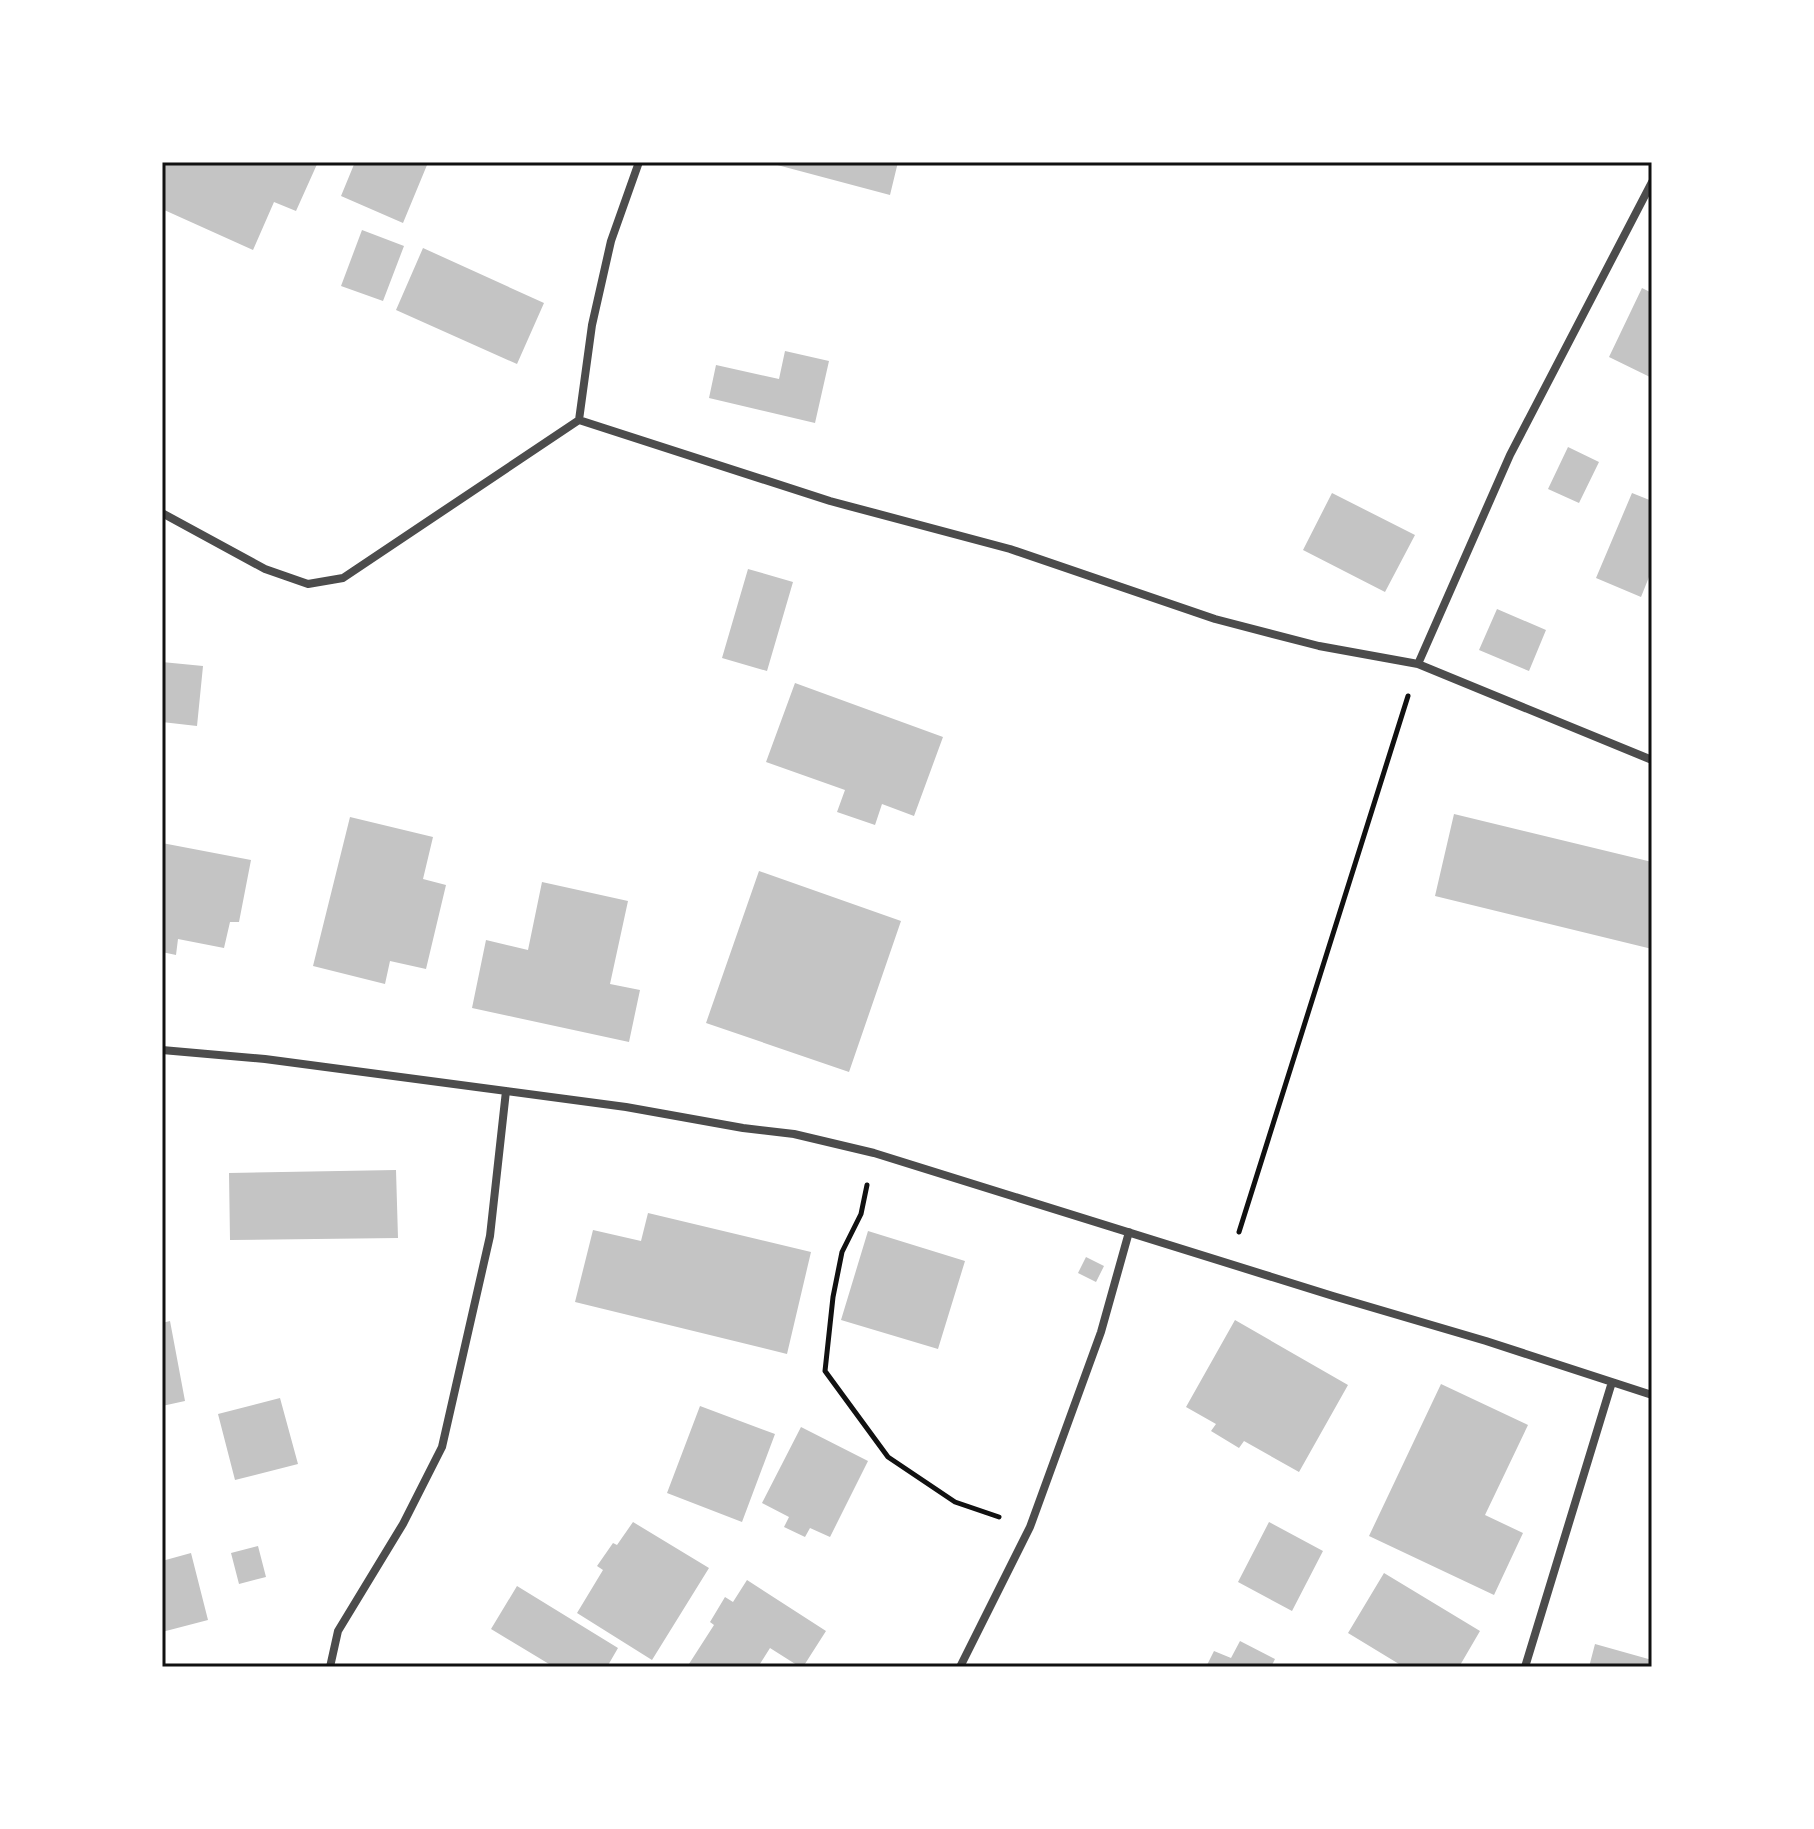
<svg xmlns="http://www.w3.org/2000/svg" width="1814" height="1829" viewBox="0 0 1814 1829" font-family="'Sofia Sans Condensed',sans-serif">
	<style>
		.building { fill: #c4c4c4 }
		.lines { fill: none; stroke-linecap: round; stroke-linejoin: round }
		.path { stroke: #111; stroke-width: 5 }
		.minor { stroke: #4c4c4c; stroke-width: 8 }
		.neatline { fill: none; stroke: #111; stroke-width: 3 }
	</style>
	<rect width="100%" height="100%" fill="#fff"/>
	<!-- building -->
	<path class="building" d="M 162,162 L 261,162 L 267,165 L 268,162 L 318,162 L 296,211 L 274,202 L 253,250 L 162,209 Z
		M 355,162 L 420,162 L 427,165 L 403,223 L 341,196 Z
		M 766,162 L 898,162 L 890,195 Z
		M 362,230 L 404,246 L 383,301 L 341,286 Z
		M 423,248 L 544,303 L 517,364 L 396,310 Z
		M 1642,288 L 1652,293 L 1652,378 L 1609,357 Z
		M 785,351 L 829,361 L 815,423 L 709,398 L 716,365 L 779,379 Z
		M 1568,447 L 1599,462 L 1579,503 L 1548,489 Z
		M 1332,493 L 1415,535 L 1385,592 L 1303,550 Z
		M 1632,493 L 1652,501 L 1652,578 L 1649,577 L 1641,597 L 1596,578 Z
		M 748,569 L 793,582 L 767,671 L 722,658 Z
		M 1497,609 L 1546,630 L 1529,671 L 1479,650 Z
		M 162,662 L 203,666 L 197,726 L 162,722 Z
		M 795,683 L 943,737 L 914,816 L 882,804 L 875,825 L 837,812 L 845,790 L 766,762 Z
		M 1454,814 L 1652,862 L 1652,949 L 1435,896 Z
		M 350,817 L 433,837 L 423,879 L 446,885 L 426,969 L 390,961 L 385,984 L 313,966 Z
		M 162,843 L 251,860 L 239,922 L 230,922 L 224,948 L 178,939 L 176,955 L 162,952 Z
		M 759,871 L 901,921 L 849,1072 L 706,1023 Z
		M 542,882 L 628,901 L 610,984 L 640,990 L 629,1042 L 472,1008 L 486,940 L 528,950 Z
		M 396,1170 L 398,1238 L 230,1240 L 229,1173 Z
		M 648,1213 L 811,1252 L 787,1354 L 575,1302 L 593,1230 L 641,1241 Z
		M 868,1231 L 965,1261 L 938,1349 L 841,1320 Z
		M 1086,1257 L 1104,1266 L 1096,1282 L 1078,1273 Z
		M 1235,1320 L 1348,1385 L 1299,1472 L 1244,1441 L 1239,1448 L 1211,1431 L 1216,1424 L 1186,1407 Z
		M 170,1321 L 185,1401 L 162,1406 L 162,1323 Z
		M 1441,1384 L 1528,1425 L 1485,1515 L 1523,1533 L 1494,1595 L 1369,1536 Z
		M 280,1398 L 298,1464 L 235,1480 L 218,1414 Z
		M 700,1406 L 775,1434 L 742,1522 L 667,1493 Z
		M 801,1427 L 868,1461 L 830,1537 L 810,1528 L 805,1537 L 784,1527 L 789,1517 L 762,1503 Z
		M 633,1522 L 709,1568 L 652,1660 L 577,1613 L 603,1570 L 597,1566 L 613,1543 L 617,1545 Z
		M 1269,1522 L 1323,1551 L 1292,1611 L 1238,1582 Z
		M 258,1546 L 266,1577 L 239,1584 L 231,1553 Z
		M 191,1553 L 208,1620 L 162,1632 L 162,1561 Z
		M 1384,1573 L 1480,1631 L 1459,1667 L 1397,1667 L 1399,1664 L 1348,1633 Z
		M 747,1580 L 826,1631 L 803,1667 L 800,1667 L 770,1648 L 758,1667 L 687,1667 L 714,1625 L 710,1622 L 725,1597 L 733,1602 Z
		M 517,1586 L 618,1648 L 607,1667 L 554,1667 L 491,1629 Z
		M 1240,1641 L 1275,1659 L 1271,1667 L 1206,1667 L 1214,1651 L 1231,1658 Z
		M 1595,1644 L 1652,1660 L 1652,1667 L 1589,1667 Z"/>
	<g class="lines">
		<!-- path -->
		<path class="path" d="M 867,1185 L 861,1214 L 842,1252 L 833,1297 L 825,1371 L 888,1457 L 955,1502 L 999,1517
			M 1239,1232 L 1408,696"/>
		<!-- minor -->
		<path class="minor" d="M 579,420 L 592,325 L 611,241 L 639,162
			M 162,513 L 265,569 L 308,584 L 343,578 L 579,420 L 830,501 L 1010,549 L 1215,619 L 1319,646 L 1418,664 L 1510,455 L 1652,182
			M 1418,664 L 1652,760
			M 162,1050 L 265,1059 L 626,1107 L 743,1128 L 794,1134 L 874,1153 L 1333,1296 L 1486,1341 L 1652,1395
			M 330,1667 L 338,1631 L 403,1524 L 442,1447 L 490,1236 L 506,1091
			M 960,1667 L 1030,1527 L 1101,1332 L 1129,1232
			M 1525,1667 L 1612,1382"/>
	</g>
	<!-- border -->
	<rect width="1814" height="1829" fill="none" stroke="#ffffff" stroke-width="328"/>
	<rect x="164" y="164" width="1486" height="1501" class="neatline"/>
</svg>
